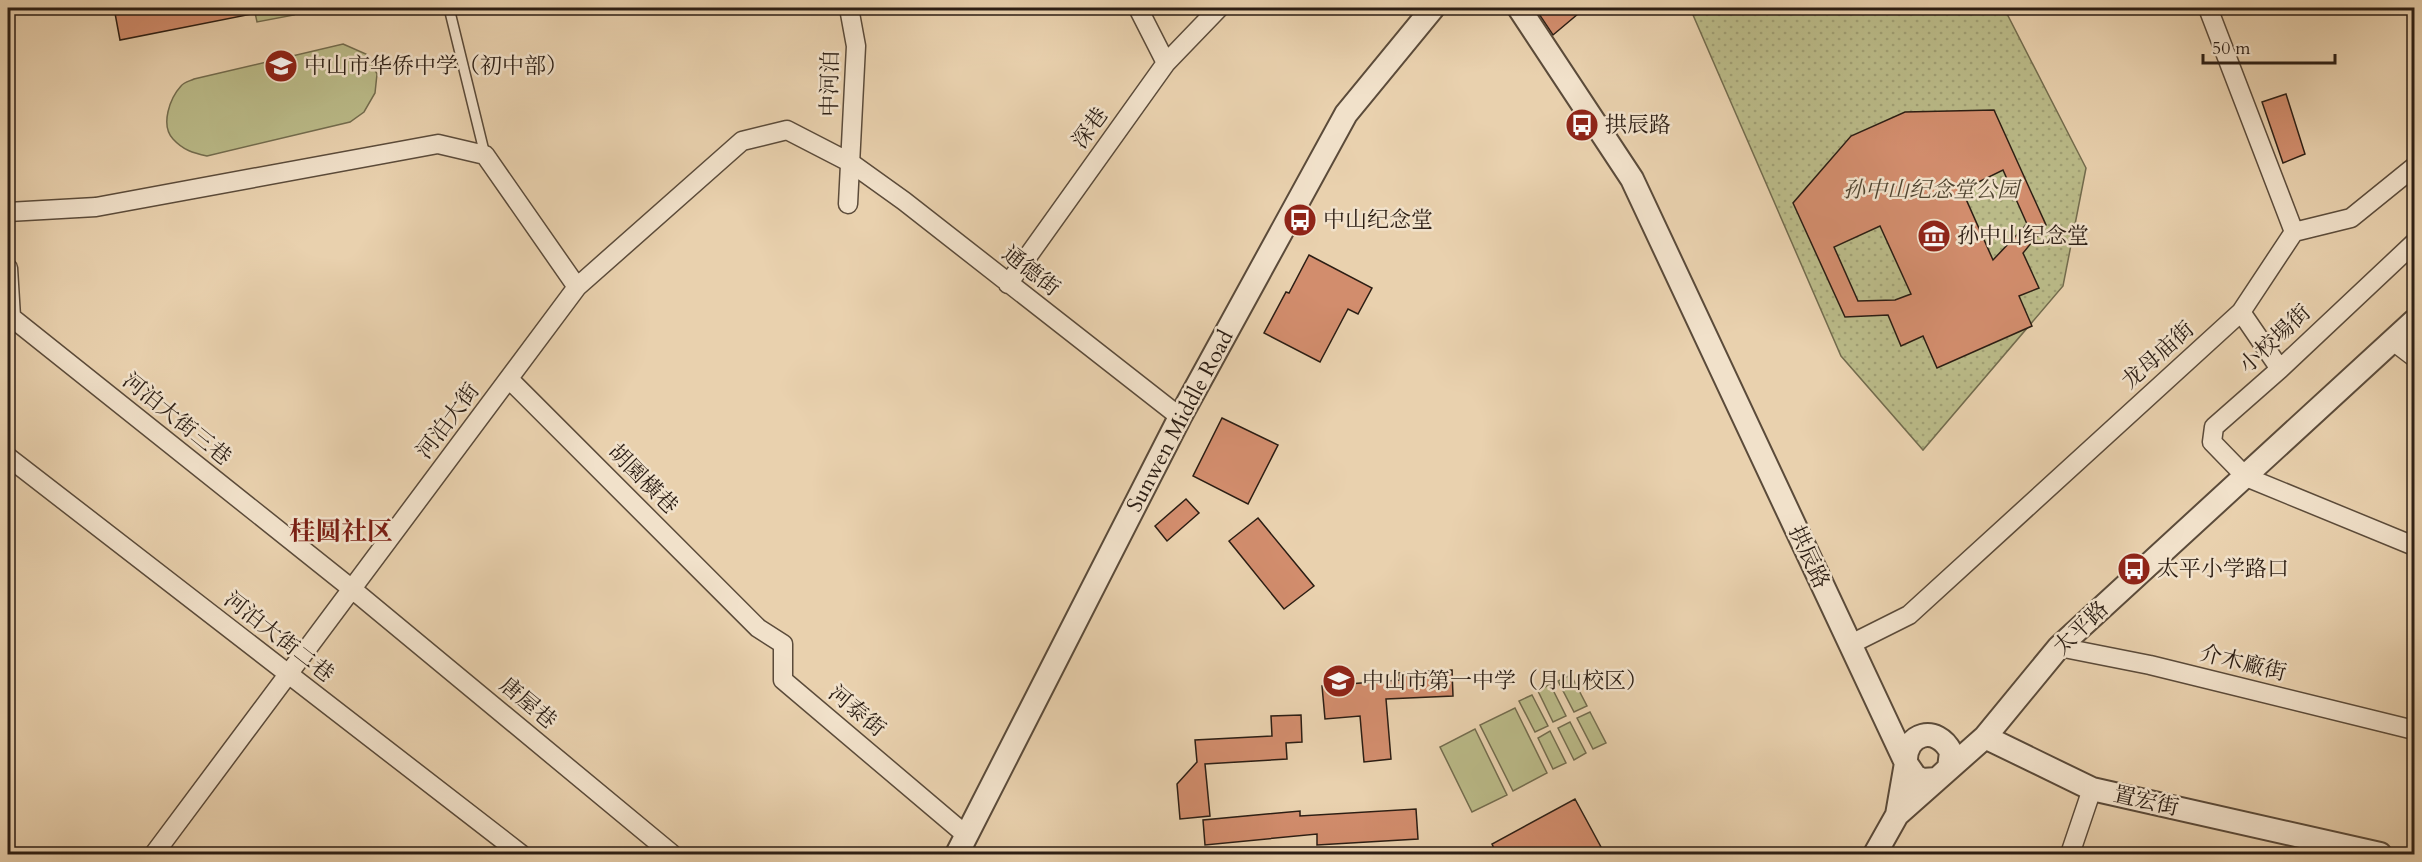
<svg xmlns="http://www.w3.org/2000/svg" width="2422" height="862" viewBox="0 0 2422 862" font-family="Cardo,'Noto Serif SC',serif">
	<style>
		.park { fill: url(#park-dots); stroke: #736c4e; stroke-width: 1.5 }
		.garden { fill: #baba88; stroke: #736c4e; stroke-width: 1.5 }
		.building { fill: #d28d6d; stroke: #2c1e14; stroke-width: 1.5; fill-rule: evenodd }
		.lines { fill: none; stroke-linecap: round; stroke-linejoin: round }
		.service-casing { stroke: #5b4b3a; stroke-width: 12 }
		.minor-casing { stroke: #5b4b3a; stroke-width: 21 }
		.tertiary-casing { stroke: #5b4b3a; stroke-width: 26 }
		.service { stroke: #f1e1ca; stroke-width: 9 }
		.minor { stroke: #f1e1ca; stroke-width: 18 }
		.tertiary { stroke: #f1e1ca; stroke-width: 22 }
		.labels { text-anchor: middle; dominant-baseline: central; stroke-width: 5; stroke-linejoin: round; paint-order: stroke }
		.poi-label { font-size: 22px; fill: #2c1e14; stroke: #f1e1ca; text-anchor: start }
		.street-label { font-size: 22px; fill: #2c1e14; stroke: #f1e1ca }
		.park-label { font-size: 22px; font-style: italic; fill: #504531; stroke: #f1e1ca }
		.quarter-label { font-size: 26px; font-weight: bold; fill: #7a1f14; stroke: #f1e1ca }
	</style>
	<defs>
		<pattern id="park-dots" width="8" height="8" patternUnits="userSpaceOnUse" patternTransform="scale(1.5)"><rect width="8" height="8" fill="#baba88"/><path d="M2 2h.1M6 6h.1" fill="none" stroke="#a09f74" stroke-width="1.8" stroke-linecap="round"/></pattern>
	</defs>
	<rect width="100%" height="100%" fill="#e9d1ae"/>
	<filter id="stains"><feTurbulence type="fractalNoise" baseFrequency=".00333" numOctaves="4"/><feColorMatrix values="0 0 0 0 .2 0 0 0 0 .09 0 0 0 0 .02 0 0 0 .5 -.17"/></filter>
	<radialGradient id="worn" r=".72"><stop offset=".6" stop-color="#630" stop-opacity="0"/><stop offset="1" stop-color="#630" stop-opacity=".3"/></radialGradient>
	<!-- park -->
	<path class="park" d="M 1690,8 L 2004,8 L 2086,168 L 2063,286 L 1923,450 L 1841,356 Z"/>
	<!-- garden -->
	<path class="garden" d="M 254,8 L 292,8 L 294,15 L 257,22 Z
		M 343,44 L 366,54 L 377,74 L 375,93 L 364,112 L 350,122 L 207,156 C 193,153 183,150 173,139 C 160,125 170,98 181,86 C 184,82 190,81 194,79 Z
		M 1571,675 L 1587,706 L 1574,712 L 1558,681 Z
		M 1550,684 L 1566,716 L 1553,722 L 1538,691 Z
		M 1532,695 L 1548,726 L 1535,732 L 1519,701 Z
		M 1515,708 L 1547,773 L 1513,791 L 1480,725 Z
		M 1590,712 L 1606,743 L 1593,749 L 1577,718 Z
		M 1570,722 L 1586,753 L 1574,760 L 1558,728 Z
		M 1475,729 L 1507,795 L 1472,812 L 1440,747 Z
		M 1550,731 L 1566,763 L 1553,769 L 1538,738 Z"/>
	<!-- building -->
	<path class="building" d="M 114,8 L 251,8 L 252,14 L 120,40 Z
		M 1535,8 L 1585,8 L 1553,35 Z
		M 2286,94 L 2305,154 L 2283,163 L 2262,102 Z
		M 1994,110 L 2046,225 L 2023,253 L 2039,288 L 2019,296 L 2032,326 L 1937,368 L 1923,336 L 1901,346 L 1888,315 L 1845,317 L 1793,203 L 1851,136 L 1905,112 ZM 2003,170 L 2027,224 L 1993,260 L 1962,190 ZM 1880,226 L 1911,294 L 1895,300 L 1858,301 L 1834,247 Z
		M 1309,255 L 1372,288 L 1358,314 L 1348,309 L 1320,362 L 1264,333 L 1286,292 L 1289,293 Z
		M 1222,418 L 1278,445 L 1248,504 L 1193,476 Z
		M 1186,499 L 1199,513 L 1167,541 L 1155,526 Z
		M 1258,518 L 1314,586 L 1284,609 L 1229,541 Z
		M 1452,670 L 1453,696 L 1386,699 L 1391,759 L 1364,762 L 1360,716 L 1325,719 L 1322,686 L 1400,680 L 1399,673 Z
		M 1301,715 L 1302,742 L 1286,743 L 1287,759 L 1205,764 L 1210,816 L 1180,819 L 1177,784 L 1197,762 L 1195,740 L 1272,736 L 1271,716 Z
		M 1575,799 L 1601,847 L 1588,855 L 1497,855 L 1492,844 Z
		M 1416,809 L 1418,839 L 1317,845 L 1317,834 L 1205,845 L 1203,820 L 1300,811 L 1300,816 Z"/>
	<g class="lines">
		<defs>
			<path id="service" d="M 449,8 L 485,155"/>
			<path id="minor" d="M 1138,8 L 1166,63
				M 848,204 L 856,46 L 849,8
				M 8,212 L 96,207 L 438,144 L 485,155 L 577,287
				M 2294,232 L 2351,218 L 2414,167
				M 2414,243 L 2280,369 L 2214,427 L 2212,442 L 2246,477 L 2414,546
				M 8,268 L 11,317 L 352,589 L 672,854
				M 1008,284 L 1166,63 L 1219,8
				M 2241,312 L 2280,369
				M 2393,341 L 2414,357
				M 509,379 L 758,628 L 783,644 L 783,680 L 966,835
				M 8,457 L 521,854
				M 1849,645 L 1909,615 L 2241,312 L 2294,232 L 2208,8
				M 2059,647 L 2150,665 L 2414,730
				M 154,854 L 577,287 L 742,141 L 787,130 L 851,163 L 904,201 L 1180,417
				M 2070,854 L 2092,789
				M 2314,854 L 2317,840"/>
			<path id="tertiary" d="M 1519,8 L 1632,179 L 1906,763 L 1915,776 L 1922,780 L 1937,779 L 1949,768 L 1951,752 C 1937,724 1904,733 1906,763 L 1897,815
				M 1985,737 L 2092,789 L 2380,854
				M 957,854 L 1180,417 L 1346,114 L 1433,8
				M 1875,854 L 1897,815 L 1985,737 L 2059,647 L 2414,321"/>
		</defs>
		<!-- service casing -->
		<use href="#service" class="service-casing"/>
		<!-- minor casing -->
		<use href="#minor" class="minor-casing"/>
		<!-- tertiary casing -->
		<use href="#tertiary" class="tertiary-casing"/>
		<!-- service -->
		<use href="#service" class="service"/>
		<!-- minor -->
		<use href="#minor" class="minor"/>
		<!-- tertiary -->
		<use href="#tertiary" class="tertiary"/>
	</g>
	<!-- icons -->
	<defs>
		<symbol id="school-disc" viewBox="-11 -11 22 22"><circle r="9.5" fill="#8f2418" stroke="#f1e1ca"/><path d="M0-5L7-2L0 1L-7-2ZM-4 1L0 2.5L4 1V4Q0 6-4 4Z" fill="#fff"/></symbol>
		<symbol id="bus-disc" viewBox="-11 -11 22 22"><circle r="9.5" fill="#8f2418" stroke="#f1e1ca"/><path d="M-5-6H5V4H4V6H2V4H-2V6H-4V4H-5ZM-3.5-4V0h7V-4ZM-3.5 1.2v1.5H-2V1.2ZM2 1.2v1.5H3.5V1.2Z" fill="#fff"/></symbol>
		<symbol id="museum-disc" viewBox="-11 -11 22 22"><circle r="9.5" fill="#8f2418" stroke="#f1e1ca"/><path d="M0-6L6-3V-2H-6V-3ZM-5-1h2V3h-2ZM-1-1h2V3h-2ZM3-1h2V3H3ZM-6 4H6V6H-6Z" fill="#fff"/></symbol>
	</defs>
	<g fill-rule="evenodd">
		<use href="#school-disc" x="262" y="47" width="38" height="38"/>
		<use href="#bus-disc" x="1563" y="106" width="38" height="38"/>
		<use href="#bus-disc" x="1281" y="201" width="38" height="38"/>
		<use href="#museum-disc" x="1915" y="217" width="38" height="38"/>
		<use href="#bus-disc" x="2115" y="550" width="38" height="38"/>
		<use href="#school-disc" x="1320" y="662" width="38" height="38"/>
	</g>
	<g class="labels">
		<!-- poi labels -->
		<g class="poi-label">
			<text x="304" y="66">中山市华侨中学（初中部）</text>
			<text x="1605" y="125">拱辰路</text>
			<text x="1323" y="220">中山纪念堂</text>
			<text x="1957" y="236">孙中山纪念堂</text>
			<text x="2157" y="569">太平小学路口</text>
			<text x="1362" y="681">中山市第一中学（月山校区）</text>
		</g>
		<!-- street labels -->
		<g class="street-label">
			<text transform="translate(830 84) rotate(-89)">中河泊</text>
			<text transform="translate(1090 128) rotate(-54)">深巷</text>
			<text transform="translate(1031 271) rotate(38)">通德街</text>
			<text transform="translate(2275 339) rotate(-43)">小校場街</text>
			<text transform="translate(2158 355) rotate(-42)">龙母庙街</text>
			<text transform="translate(177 419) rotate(39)">河泊大街三巷</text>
			<text transform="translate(448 421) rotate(-53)">河泊大街</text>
			<text transform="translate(1180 421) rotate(-62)">Sunwen Middle Road</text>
			<text transform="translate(643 479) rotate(45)">胡園橫巷</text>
			<text transform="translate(1809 557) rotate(65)">拱辰路</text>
			<text transform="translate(2081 628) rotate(-44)">太平路</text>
			<text transform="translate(279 637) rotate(38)">河泊大街二巷</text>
			<text transform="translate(2243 663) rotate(14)">介木廠街</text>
			<text transform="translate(528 703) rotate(40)">唐屋巷</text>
			<text transform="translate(857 711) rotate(40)">河泰街</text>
			<text transform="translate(2146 801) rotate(13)">置宏街</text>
		</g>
		<!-- park labels -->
		<g class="park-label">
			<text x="1931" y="190">孙中山纪念堂公园</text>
		</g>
		<!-- quarter labels -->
		<g class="quarter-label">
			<text x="341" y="531">桂圆社区</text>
		</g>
	</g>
	<!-- margin -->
	<rect width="2422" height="862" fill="none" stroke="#e9d1ae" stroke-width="30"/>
	<rect x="9" y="9" width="2404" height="844" fill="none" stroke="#2c1e14" stroke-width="3"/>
	<rect x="15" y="15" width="2392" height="832" fill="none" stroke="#2c1e14" stroke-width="1.5"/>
	<!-- scale -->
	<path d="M2203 54v9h132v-9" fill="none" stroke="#2c1e14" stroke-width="3"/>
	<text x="2212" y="54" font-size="18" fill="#2c1e14" stroke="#f1e1ca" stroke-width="4.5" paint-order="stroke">50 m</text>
	<rect width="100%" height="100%" filter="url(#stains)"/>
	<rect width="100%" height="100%" fill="url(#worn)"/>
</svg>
